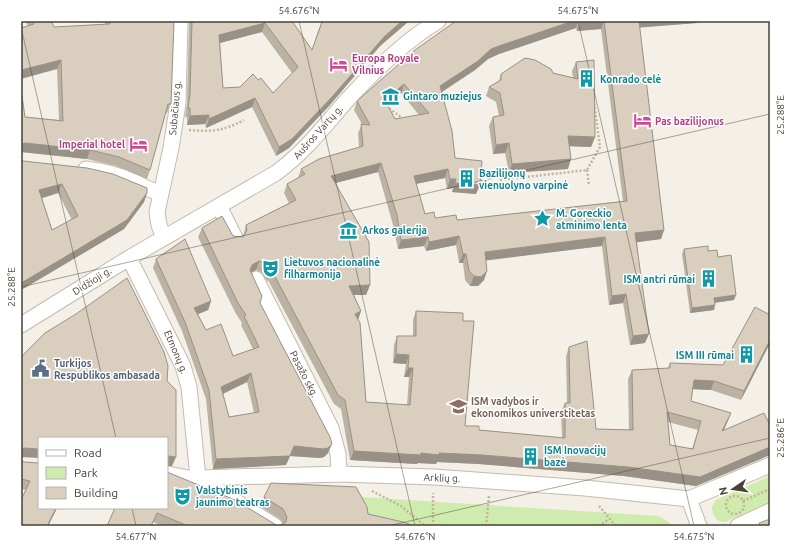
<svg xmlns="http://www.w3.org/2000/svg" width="791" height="547" viewBox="0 0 791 547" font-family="Ubuntu,sans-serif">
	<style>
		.green { fill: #cfebae }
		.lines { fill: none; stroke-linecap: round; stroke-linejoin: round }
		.pedestrian-casing { stroke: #c4bbac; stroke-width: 13 }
		.minor-casing { stroke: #c4bbac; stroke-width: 17 }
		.path { stroke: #c3b599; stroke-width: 2.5; stroke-dasharray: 2 2; stroke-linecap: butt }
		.pedestrian { stroke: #fff; stroke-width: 11 }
		.minor { stroke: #fff; stroke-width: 15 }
		.wall { fill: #bbb2a4; fill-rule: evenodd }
		.shaded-wall { fill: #999186 }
		.building { fill: #dacfbf; stroke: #999186; fill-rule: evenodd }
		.ticks { fill: none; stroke: #484136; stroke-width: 1; stroke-opacity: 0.45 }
		.labels { text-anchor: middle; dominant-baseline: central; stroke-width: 3; stroke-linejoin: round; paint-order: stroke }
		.hotel-label { font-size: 10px; font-weight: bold; fill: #b23c85; stroke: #fff; text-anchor: start }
		.culture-label { font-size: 10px; font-weight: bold; fill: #0d838f; stroke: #fff; text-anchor: start }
		.street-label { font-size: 10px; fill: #484136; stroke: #fff }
		.service-label { font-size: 10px; font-weight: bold; fill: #4e5e75; stroke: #fff; text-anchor: start }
		.education-label { font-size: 10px; font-weight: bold; fill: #785e54; stroke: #fff; text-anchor: start }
		.neatline { fill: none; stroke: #484136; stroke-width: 1.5 }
		.ticks-label { font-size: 10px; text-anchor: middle; fill: #484136 }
	</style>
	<rect width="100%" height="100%" fill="#f4f0e7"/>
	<!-- green -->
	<path class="green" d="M 770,476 L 770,502 L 725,522 C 716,523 712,514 712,507 L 716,500 Z
		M 361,497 L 658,516 L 669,522 L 670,526 L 379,526 L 364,523 Z"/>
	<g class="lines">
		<defs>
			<path id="pedestrian" d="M 167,472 L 198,478"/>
			<path id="minor" d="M 86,169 C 102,171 117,174 132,181 C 142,185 150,191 161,193
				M 219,206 L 235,238
				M 164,238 L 159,225 L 157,212 L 171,148 L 178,103 L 180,21
				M 129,258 L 183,366 L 189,387 L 198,478
				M 256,279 L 331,428 L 338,454 L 339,474
				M 21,325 L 129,258 L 276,173 C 305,152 325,125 348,99 C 374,71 406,40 438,21
				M 198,478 L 339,474 L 434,477 L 585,488 L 689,499
				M 198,478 L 275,526
				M 689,499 L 770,465
				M 689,499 L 699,526
				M 738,526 L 770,511"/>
		</defs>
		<!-- pedestrian casing -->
		<use href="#pedestrian" class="pedestrian-casing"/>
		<!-- minor casing -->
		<use href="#minor" class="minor-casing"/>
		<!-- path -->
		<path class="path" d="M 386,106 L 402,118
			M 189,130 C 212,132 223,131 244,120
			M 587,170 L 589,185
			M 500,180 L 587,170 L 600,147 L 594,102
			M 372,491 L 401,506 L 425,526
			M726 505a9 9 0 1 1 18 0a9 9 0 1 1-18 0Z
			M 743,501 L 770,489
			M 599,506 L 616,526
			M 433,526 L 433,493
			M 486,526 L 489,496
			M 599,526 L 609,519"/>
		<!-- pedestrian -->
		<use href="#pedestrian" class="pedestrian"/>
		<!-- minor -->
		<use href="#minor" class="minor"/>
	</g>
	<!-- wall -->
	<path class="wall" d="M 25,21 L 51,21 L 54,27 L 105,24 L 105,21 L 174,21 L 171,104 L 167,113 L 166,113 L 150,170 L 147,179 L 116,166 L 87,159 L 22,152 L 25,117 L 59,120 L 57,69 L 28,26 Z
		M 189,21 L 292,21 L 312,50 L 318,31 L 322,21 L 412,21 L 409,23 L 408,22 L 380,46 L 329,106 L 289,148 L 276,156 L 252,107 L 206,128 L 205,124 L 187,125 L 187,117 L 185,117 L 187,103 ZM 262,32 L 292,73 L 273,93 L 258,80 L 240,87 L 223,88 L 220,43 Z
		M 456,21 L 697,21 L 697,23 L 639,27 L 664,230 L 661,239 L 637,242 L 645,343 L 630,345 L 623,303 L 609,305 L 602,246 L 486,260 L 484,280 L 478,286 L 470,286 L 465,280 L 463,263 L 459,263 L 456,245 L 426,251 L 424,246 L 398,249 L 393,225 L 378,172 L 335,183 L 370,285 L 366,295 L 354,295 L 361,311 L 358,319 L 366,402 L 407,405 L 409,377 L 404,377 L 406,364 L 393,363 L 394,345 L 397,336 L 413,336 L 413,320 L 416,311 L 465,426 L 479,430 L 562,438 L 561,412 L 565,403 L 567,403 L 566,356 L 569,347 L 596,429 L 629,430 L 628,379 L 632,370 L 668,368 L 670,363 L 723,365 L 770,315 L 770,343 L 741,400 L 711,390 L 693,389 L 691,401 L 731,413 L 724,430 L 770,425 L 770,455 L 696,486 L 624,476 L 479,464 L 437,462 L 436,464 L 418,463 L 417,464 L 350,460 L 341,409 L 334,404 L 268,280 L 268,282 L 261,272 L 256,270 L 252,272 L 260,303 L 328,453 L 324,457 L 320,458 L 290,456 L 286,465 L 213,469 L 206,399 L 182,331 L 153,268 L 156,259 L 211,301 L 208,310 L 198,314 L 206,330 L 233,356 L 253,349 L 241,325 L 242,323 L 235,312 L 198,237 L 202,228 L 233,236 L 243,237 L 246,225 L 289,203 L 284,193 L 287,184 L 298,178 L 301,169 L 359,147 L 358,133 L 362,124 L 354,110 L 357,101 ZM 576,28 L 577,31 L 601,29 L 623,201 L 457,220 L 435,218 L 425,214 L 416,184 L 445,178 L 447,189 L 453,188 L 452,192 L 476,194 L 455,158 L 442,92 L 475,70 L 488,59 L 499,54 ZM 401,93 L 419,115 L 395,119 L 387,104 ZM 247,382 L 254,413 L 229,417 L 223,394 ZM 668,422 L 698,430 L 692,449 L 670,445 Z
		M 576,62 L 595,137 L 591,147 L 569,146 L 568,169 L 509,173 L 505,153 L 493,154 L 489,126 L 493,117 L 499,116 L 496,102 L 486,96 L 489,87 L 499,81 L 501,74 L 553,73 L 573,78 L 572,71 Z
		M 23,161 L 147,193 L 144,202 L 124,229 L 25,288 ZM 58,193 L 72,220 L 52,230 L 42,198 Z
		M 684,249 L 708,251 L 718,257 L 734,300 L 715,303 L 714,310 L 690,313 L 682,254 Z
		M 21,460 L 24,462 L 39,508 L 57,508 L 48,526 L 26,490 L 21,489 Z
		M 264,497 L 368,514 L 414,526 L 163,526 L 153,522 L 152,526 L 107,526 L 115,508 L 278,526 L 283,523 L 280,519 L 261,507 Z"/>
	<!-- shaded-wall -->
	<path class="shaded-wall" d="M 402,21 L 409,21 L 408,22 L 380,46 L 329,106 L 289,148 L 276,156 L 279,147 L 384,37 Z
		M 573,21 L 578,21 L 576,28 L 499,54 L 488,59 L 475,70 L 437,95 L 440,86 L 491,49 L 502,45 Z
		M 595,21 L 604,21 L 601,29 L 577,31 L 580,22 Z
		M 637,21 L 697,21 L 697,23 L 635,28 Z
		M 265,23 L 262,32 L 216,44 L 219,35 Z
		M 61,60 L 57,69 L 21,79 L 21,70 Z
		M 404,84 L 401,93 L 382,109 L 385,100 Z
		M 255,98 L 252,107 L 206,128 L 209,119 Z
		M 209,115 L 205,124 L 187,125 L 190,116 Z
		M 568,136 L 595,137 L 591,147 L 564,146 Z
		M 25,143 L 90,150 L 87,159 L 21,152 L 21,144 Z
		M 509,143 L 505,153 L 493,154 L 496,145 Z
		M 571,159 L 568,169 L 509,173 L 512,164 Z
		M 381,163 L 378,172 L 328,185 L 331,176 Z
		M 448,169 L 445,178 L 410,185 L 414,176 Z
		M 450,179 L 456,179 L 453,188 L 447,189 Z
		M 455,183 L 480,185 L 476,194 L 452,192 Z
		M 62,184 L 58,193 L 36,200 L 39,190 Z
		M 147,193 L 144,202 L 124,229 L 21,290 L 21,283 Z
		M 664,230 L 661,239 L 632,243 L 635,233 Z
		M 459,236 L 456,245 L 426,251 L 429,242 Z
		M 428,237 L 424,246 L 398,249 L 401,240 Z
		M 605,237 L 602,246 L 482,261 L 485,252 Z
		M 463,254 L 466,254 L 463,263 L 459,263 Z
		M 259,261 L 256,270 L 249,274 L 252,265 Z
		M 487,271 L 484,280 L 478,286 L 470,286 L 474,276 Z
		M 370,285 L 366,295 L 346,295 L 349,286 Z
		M 626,294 L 623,303 L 609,305 L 612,296 Z
		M 736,295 L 734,300 L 712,303 L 714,298 Z
		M 211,301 L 208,310 L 191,317 L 194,308 Z
		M 715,305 L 714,310 L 690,313 L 692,308 Z
		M 361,311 L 358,320 L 355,314 Z
		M 649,334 L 645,343 L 630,345 L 633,336 Z
		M 770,340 L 770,343 L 741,400 L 744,391 Z
		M 396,354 L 409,355 L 406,364 L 393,363 Z
		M 408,368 L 413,368 L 409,377 L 404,377 Z
		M 251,373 L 247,382 L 218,396 L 221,387 Z
		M 694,380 L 714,381 L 711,390 L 690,389 Z
		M 731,413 L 727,423 L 719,440 L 722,431 Z
		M 332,444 L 328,453 L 324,457 L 320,458 L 290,456 L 286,465 L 213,469 L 216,459 L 294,446 Z
		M 770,447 L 770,455 L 696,486 L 624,476 L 479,464 L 437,462 L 436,464 L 418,463 L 417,464 L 350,460 L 354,451 L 421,453 L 439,453 Z
		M 24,448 L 39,449 L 39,458 L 21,457 L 21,449 Z
		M 168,456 L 176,457 L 172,466 L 167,466 L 167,457 Z
		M 56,508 L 57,508 L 48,526 L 47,526 Z"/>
	<!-- building -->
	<path class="building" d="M 32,21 L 51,21 L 54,27 L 110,24 L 109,21 L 174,21 L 171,104 L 168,104 L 150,170 L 119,157 L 90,150 L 25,143 L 21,144 L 21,89 L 25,117 L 63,121 L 61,60 L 21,70 L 21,28 L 34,24 Z
		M 192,21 L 292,21 L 312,50 L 322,22 L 322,21 L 402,21 L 384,37 L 332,97 L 292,139 L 279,147 L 255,98 L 209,119 L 209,115 L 190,116 L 190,108 L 188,108 L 190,94 ZM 265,23 L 298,67 L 273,93 L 261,78 L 258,80 L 253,74 L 240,87 L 223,88 L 219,35 Z
		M 456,21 L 573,21 L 502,45 L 491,49 L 478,61 L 440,86 L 452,131 L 455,158 L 482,161 L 480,185 L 455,183 L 456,179 L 450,179 L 448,169 L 414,176 L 425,214 L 434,212 L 435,218 L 456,215 L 457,220 L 627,201 L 604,21 L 639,21 L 664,230 L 635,233 L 649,334 L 633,336 L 626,294 L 612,296 L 605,237 L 485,252 L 487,271 L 481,277 L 474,276 L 469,271 L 466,254 L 463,254 L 459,236 L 429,242 L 428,237 L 401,240 L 397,215 L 381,163 L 331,176 L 369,242 L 370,285 L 349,286 L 361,311 L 355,314 L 360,323 L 366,402 L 410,405 L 413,368 L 408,368 L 409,355 L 396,354 L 397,336 L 416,336 L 416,311 L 463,313 L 463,321 L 474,321 L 465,426 L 479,426 L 479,430 L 565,438 L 565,403 L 570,403 L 569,347 L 587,341 L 596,429 L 633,430 L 632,370 L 670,368 L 670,363 L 723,365 L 755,307 L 770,315 L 770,340 L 744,391 L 714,381 L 694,380 L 691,401 L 731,413 L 722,431 L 764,413 L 770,425 L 770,447 L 700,477 L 628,467 L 482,455 L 439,453 L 439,455 L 421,453 L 421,455 L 354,451 L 345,400 L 338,395 L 272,271 L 271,273 L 265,263 L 259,261 L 252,265 L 250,270 L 262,296 L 260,303 L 330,437 L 332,444 L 328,448 L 323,449 L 294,446 L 290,456 L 216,459 L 209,390 L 185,322 L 156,259 L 185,239 L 211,301 L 194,308 L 206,330 L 221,324 L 233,356 L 259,347 L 244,316 L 246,315 L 238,303 L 202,228 L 222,216 L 233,236 L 243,237 L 247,230 L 246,225 L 296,200 L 287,184 L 305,174 L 301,169 L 319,159 L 363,146 L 361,124 L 370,125 L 357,101 L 415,50 ZM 404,84 L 429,113 L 395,119 L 385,100 ZM 251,373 L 259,412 L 229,417 L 221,387 ZM 667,412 L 701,421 L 693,449 L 670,445 Z
		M 580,21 L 595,21 L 580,22 Z
		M 525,58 L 535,60 L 551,69 L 553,73 L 578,79 L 576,62 L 594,60 L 595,137 L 568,136 L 571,159 L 512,164 L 509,143 L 496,145 L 493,117 L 504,115 L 500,93 L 489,87 L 501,80 L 501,74 Z
		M 21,159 L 23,161 L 87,168 L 113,174 L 147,188 L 147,193 L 127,220 L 28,279 L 21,283 ZM 62,184 L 78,216 L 52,230 L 39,190 Z
		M 708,246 L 708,251 L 717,250 L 718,257 L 731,255 L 736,295 L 714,298 L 715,305 L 692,308 L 684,249 Z
		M 127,278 L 164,352 L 168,366 L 167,381 L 176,390 L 176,457 L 168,456 L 167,457 L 167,438 L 39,438 L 39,449 L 24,448 L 21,449 L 21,357 L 45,333 L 76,314 Z
		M 21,460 L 24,462 L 39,463 L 39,508 L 56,508 L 47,526 L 21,526 L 21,500 L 30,481 L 21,479 Z
		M 167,472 L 235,500 L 278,526 L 286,522 L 287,517 L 283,509 L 264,497 L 271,483 L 356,487 L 367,507 L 368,514 L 403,522 L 414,526 L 188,526 L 157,513 L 151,526 L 107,526 L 115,508 L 167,508 Z
		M 770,519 L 770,526 L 757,526 L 760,525 L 759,523 Z"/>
	<!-- ticks -->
	<path class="ticks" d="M 299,21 L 415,526M 578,21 L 694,526M 21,27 L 116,438M 21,287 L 770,114M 132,508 L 136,526M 388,526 L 770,438"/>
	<!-- icons -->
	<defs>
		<symbol id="hotel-bare" viewBox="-9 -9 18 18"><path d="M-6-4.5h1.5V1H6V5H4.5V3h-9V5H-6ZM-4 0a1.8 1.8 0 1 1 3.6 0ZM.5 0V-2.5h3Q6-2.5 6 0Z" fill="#d1479c" stroke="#fff" stroke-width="2.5" paint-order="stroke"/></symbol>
		<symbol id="building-bare" viewBox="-9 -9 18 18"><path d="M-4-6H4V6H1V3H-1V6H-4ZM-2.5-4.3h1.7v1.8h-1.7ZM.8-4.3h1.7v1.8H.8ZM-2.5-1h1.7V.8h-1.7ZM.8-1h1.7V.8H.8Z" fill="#0f9aa8" stroke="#fff" stroke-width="2.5" paint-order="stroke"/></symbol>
		<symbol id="museum-bare" viewBox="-9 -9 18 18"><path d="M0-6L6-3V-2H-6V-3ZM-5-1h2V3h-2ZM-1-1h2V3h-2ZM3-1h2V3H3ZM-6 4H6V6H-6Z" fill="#0f9aa8" stroke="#fff" stroke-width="2.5" paint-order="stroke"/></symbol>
		<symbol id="sight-bare" viewBox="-9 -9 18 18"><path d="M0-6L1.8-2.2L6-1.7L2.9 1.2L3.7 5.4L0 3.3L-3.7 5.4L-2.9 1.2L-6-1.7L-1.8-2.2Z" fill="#0f9aa8" stroke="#fff" stroke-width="2.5" paint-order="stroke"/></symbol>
		<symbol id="theatre-bare" viewBox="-9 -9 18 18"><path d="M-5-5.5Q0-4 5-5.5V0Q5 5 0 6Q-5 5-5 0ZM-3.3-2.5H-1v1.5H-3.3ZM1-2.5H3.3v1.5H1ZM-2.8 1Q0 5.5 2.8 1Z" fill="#0f9aa8" stroke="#fff" stroke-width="2.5" paint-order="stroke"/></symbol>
		<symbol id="civic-bare" viewBox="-9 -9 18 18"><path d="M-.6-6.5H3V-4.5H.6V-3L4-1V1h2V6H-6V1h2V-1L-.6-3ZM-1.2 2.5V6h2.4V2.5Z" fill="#5c6f8a" stroke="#fff" stroke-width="2.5" paint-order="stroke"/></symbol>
		<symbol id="university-bare" viewBox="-9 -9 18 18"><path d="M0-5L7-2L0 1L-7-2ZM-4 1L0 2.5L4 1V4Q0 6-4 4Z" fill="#8d6e63" stroke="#fff" stroke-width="2.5" paint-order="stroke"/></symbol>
	</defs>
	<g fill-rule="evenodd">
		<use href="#hotel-bare" x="326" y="52" width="25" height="25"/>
		<use href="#building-bare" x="574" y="66" width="25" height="25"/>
		<use href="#museum-bare" x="378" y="84" width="25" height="25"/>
		<use href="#hotel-bare" x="630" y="108" width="25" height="25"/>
		<use href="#hotel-bare" x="126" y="132" width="25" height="25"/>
		<use href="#building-bare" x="454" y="166" width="25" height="25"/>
		<use href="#sight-bare" x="530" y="206" width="25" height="25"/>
		<use href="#museum-bare" x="336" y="218" width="25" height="25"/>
		<use href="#theatre-bare" x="258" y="256" width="25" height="25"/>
		<use href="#building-bare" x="696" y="266" width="25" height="25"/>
		<use href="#building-bare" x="734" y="342" width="25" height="25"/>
		<use href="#civic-bare" x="28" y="356" width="25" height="25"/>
		<use href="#university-bare" x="446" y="394" width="25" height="25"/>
		<use href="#building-bare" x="518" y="444" width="25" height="25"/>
		<use href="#theatre-bare" x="170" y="484" width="25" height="25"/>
	</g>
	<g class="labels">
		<!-- hotel labels -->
		<g class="hotel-label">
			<text x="352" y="58">Europa Royale<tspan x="352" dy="12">Vilnius</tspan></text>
			<text x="655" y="121">Pas bazilijonus</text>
			<text x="125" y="144" text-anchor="end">Imperial hotel</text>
		</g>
		<!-- culture labels -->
		<g class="culture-label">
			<text x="600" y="79">Konrado celė</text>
			<text x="403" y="96">Gintaro muziejus</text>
			<text x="479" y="173">Bazilijonų<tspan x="479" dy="12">vienuolyno varpinė</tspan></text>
			<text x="556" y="213">M. Goreckio<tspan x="556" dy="12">atminimo lenta</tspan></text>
			<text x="362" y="230">Arkos galerija</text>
			<text x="284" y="262">Lietuvos nacionalinė<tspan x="284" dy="12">filharmonija</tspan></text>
			<text x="695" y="279" text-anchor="end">ISM antri rūmai</text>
			<text x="734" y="355" text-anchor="end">ISM III rūmai</text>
			<text x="544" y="450">ISM Inovacijų<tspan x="544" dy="12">bazė</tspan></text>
			<text x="196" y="490">Valstybinis<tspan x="196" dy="12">jaunimo teatras</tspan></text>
		</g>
		<!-- street labels -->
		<g class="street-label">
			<text transform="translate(175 108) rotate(-85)">Subačiaus g.</text>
			<text transform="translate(318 132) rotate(-48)">Aušros Vartų g.</text>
			<text transform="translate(92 281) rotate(-32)">Didžioji g.</text>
			<text transform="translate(176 352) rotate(67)">Etmonų g.</text>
			<text transform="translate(304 374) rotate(63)">Pasažo skg.</text>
			<text transform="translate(442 478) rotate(2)">Arklių g.</text>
		</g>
		<!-- service labels -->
		<g class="service-label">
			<text x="54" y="363">Turkijos<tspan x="54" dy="12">Respublikos ambasada</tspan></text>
		</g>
		<!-- education labels -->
		<g class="education-label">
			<text x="471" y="401">ISM vadybos ir<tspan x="471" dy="12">ekonomikos universtitetas</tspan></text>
		</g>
	</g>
	<!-- border -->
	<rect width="791" height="547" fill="none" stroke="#ffffff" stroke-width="44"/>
	<!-- legend -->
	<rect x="38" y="437" width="130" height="72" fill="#ffffff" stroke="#b6b3af"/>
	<rect x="46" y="450" width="20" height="6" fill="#ffffff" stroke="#b6b3af"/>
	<text x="74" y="457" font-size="12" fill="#484136">Road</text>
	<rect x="46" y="467" width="20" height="12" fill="#cfebae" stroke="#b6b3af"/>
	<text x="74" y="477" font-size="12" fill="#484136">Park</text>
	<rect x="46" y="487" width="20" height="12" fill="#dacfbf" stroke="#b6b3af"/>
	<text x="74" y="497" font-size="12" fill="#484136">Building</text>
	<!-- north arrow -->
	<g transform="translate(733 489) rotate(257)" stroke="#ffffff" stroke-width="3" paint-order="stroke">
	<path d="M0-3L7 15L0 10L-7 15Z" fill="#484136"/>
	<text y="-6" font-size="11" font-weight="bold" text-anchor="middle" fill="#484136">N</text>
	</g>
	<rect x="22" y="22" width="747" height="503" class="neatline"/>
	<g class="ticks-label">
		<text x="299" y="14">54.676°N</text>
		<text x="578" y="14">54.675°N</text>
		<text transform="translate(780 115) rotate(-90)" y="4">25.288°E</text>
		<text transform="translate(11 287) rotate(-90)" y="4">25.288°E</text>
		<text transform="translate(780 438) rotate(-90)" y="4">25.286°E</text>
		<text x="136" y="540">54.677°N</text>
		<text x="415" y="540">54.676°N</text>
		<text x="694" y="540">54.675°N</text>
	</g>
</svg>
